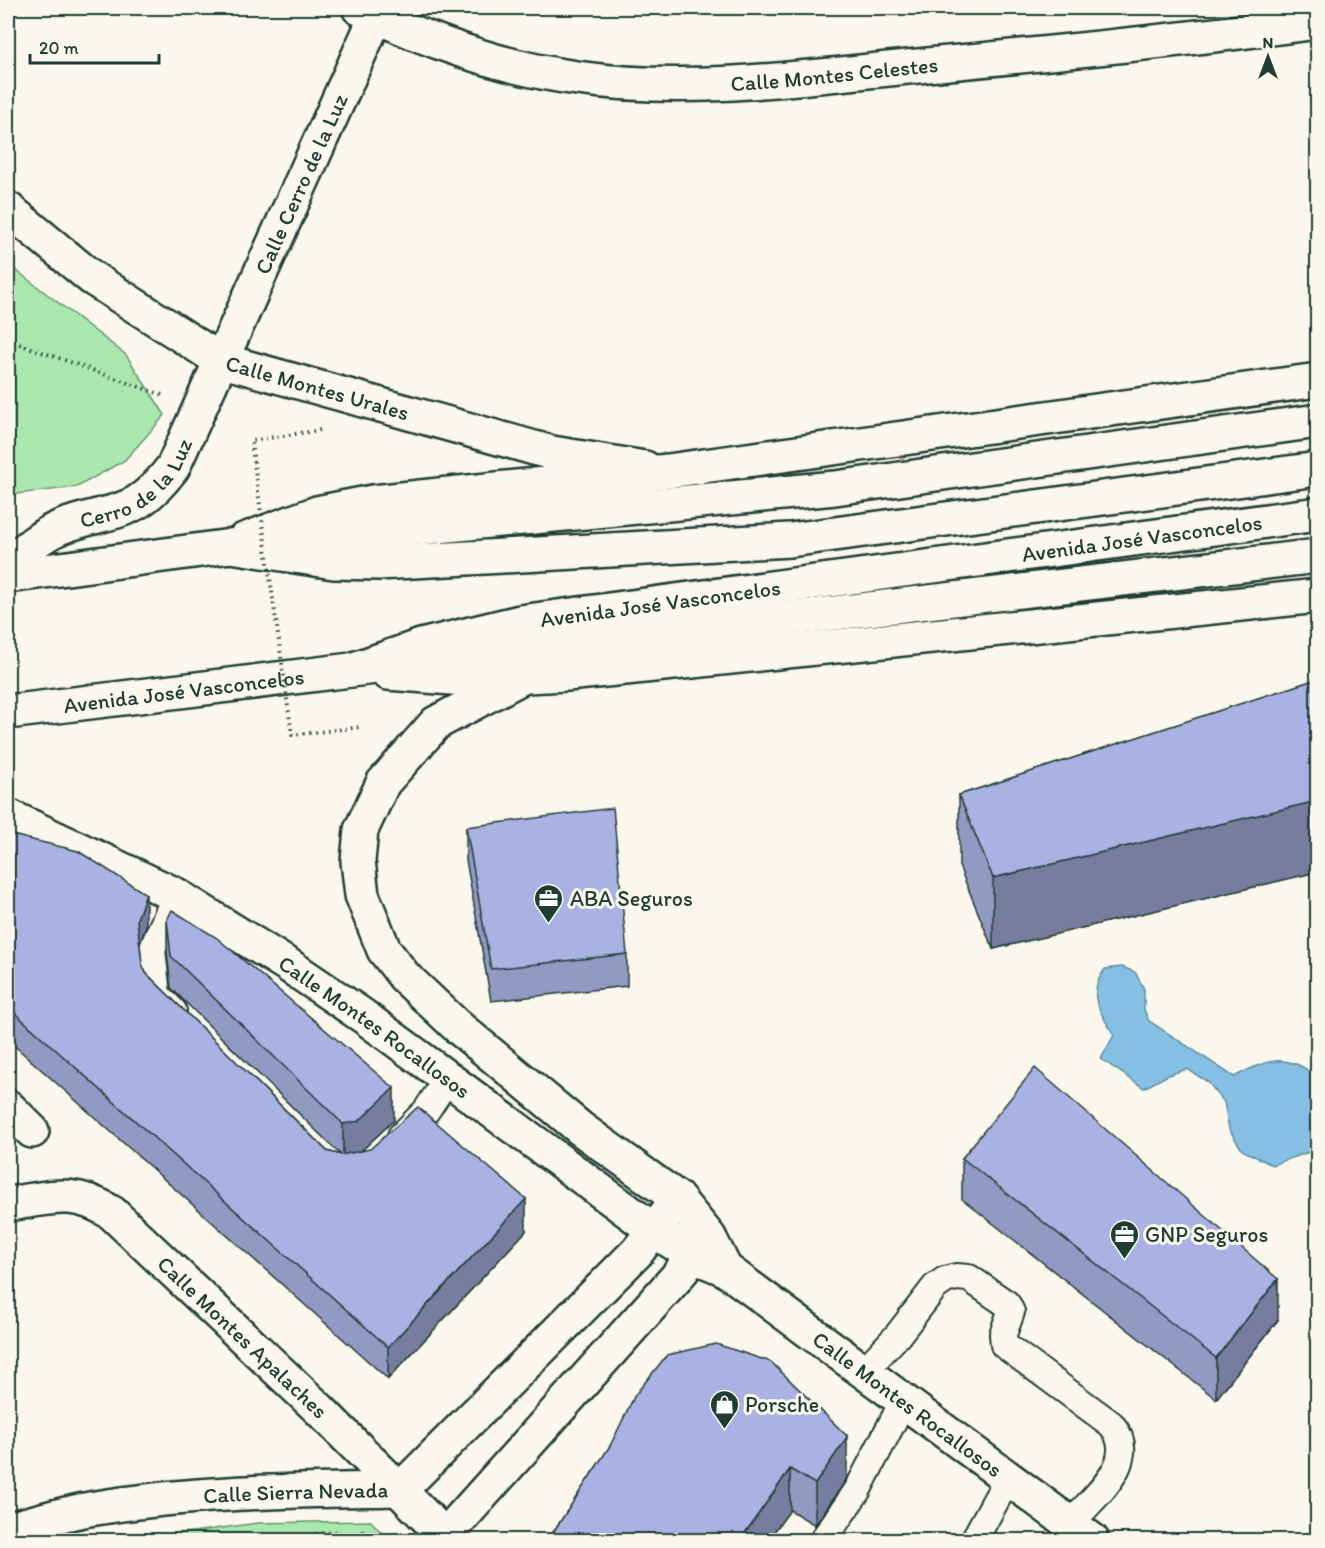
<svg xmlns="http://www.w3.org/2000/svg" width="1325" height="1548" viewBox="0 0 1325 1548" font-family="Itim,sans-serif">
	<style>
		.green { fill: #aae7ad; stroke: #649270; stroke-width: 1.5 }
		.water { fill: #85c0e4; stroke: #5c8c9e; stroke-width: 1.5 }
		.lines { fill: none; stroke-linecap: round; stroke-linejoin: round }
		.service-casing { stroke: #1f3d34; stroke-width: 30 }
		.minor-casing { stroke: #1f3d34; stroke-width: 38 }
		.secondary-casing { stroke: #1f3d34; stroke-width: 38 }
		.trunk-casing { stroke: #1f3d34; stroke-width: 38 }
		.path { stroke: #1f3d34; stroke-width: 4; stroke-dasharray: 1.5 4.5; stroke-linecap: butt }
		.service { stroke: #fbf7ec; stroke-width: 26 }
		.minor { stroke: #fbf7ec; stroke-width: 33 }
		.secondary { stroke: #fbf7ec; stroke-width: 33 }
		.trunk { stroke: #fbf7ec; stroke-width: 33 }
		.path-bridge { stroke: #1f3d34; stroke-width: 4; stroke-dasharray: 1.5 4.5; stroke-linecap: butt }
		.wall { fill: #9299c3; stroke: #1f3d34; stroke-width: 1.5 }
		.shaded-wall { fill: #777d9f; stroke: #1f3d34; stroke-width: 1.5 }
		.building { fill: #aab2e3; stroke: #1f3d34; stroke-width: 1.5 }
		.labels { text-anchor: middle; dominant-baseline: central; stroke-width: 6; stroke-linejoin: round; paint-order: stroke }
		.street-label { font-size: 22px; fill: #1f3d34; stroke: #fbf7ec }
		.poi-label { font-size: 22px; fill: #1f3d34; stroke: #fbf7ec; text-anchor: start }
	</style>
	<rect width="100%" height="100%" fill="#fbf7ec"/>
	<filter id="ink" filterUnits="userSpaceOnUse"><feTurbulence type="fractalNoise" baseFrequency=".0167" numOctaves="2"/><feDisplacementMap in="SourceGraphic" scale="12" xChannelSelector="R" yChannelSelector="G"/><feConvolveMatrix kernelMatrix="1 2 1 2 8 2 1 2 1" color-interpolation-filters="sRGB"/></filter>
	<g filter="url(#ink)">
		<!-- green -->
		<path class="green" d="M 8,264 L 126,355 L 165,415 L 125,460 L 77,487 L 8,495 Z
			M 371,1521 L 388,1540 L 134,1540 L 258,1523 Z"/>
		<!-- water -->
		<path class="water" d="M 1122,967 L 1135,972 L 1144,989 L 1144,1010 L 1149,1021 L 1234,1077 C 1265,1061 1284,1051 1315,1075 L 1318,1145 L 1312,1151 L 1272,1165 L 1242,1150 L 1229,1129 L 1224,1102 L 1208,1082 L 1187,1069 L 1168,1075 L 1144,1088 L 1101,1059 L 1114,1035 C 1099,1010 1086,995 1105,969 Z"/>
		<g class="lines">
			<defs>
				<path id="service" d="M 173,1011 L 157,995 L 152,950 L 176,895
					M 401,1136 L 426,1111 L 448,1078
					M 864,1371 L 897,1336 L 935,1287 L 945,1280 L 956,1277 L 969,1278 L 1007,1304 L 1011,1312 L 1003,1334 L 1004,1345 L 1111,1424 C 1142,1461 1094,1496 1070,1524
					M 823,1540 L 857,1491 L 904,1400
					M 974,1540 L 1008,1478"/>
				<g id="minor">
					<path id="s1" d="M 359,8 C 427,41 502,68 577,78 C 696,95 819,75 938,64 C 1065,52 1191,39 1318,22"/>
					<path id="s2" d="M 8,209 L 92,278 L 220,360 L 552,453 L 645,468"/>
					<path id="s3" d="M 8,565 C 23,551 41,535 61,527 C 115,507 134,519 173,467 L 380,8"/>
					<path d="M 524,676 L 436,723 L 383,783 L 361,830 L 358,861 L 362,895 L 384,950 L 404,976 L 458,1027 L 581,1129 L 677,1198 L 709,1237 L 725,1269"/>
					<path id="s4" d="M 8,816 L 176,895 L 288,965 L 363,1016 L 655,1231 L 694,1256 L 725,1269 L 1092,1540"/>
					<path d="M 8,1107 L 32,1131"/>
					<path id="s5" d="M 8,1204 C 51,1198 73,1188 112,1213 L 319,1409 L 449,1540"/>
					<path id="s6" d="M 8,1529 C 37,1522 67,1512 96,1508 C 197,1491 299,1491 401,1489 L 637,1252 L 667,1213"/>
					<path d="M 445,1536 L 676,1278 L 708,1238"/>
				</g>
				<g id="secondary">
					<path d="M 244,540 L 317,513 L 373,502 L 668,471 L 1318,380"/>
					<path d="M 8,576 L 231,546 L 334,562 L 378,563 L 790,540 L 1318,469"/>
					<path d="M 388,673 L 465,679 L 567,674 L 1318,596"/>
					<path id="s7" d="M 8,712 L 351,670 L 421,646 L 520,622 L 1318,514"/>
				</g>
				<path id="trunk" d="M 231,546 L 835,488 L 1318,421
					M 351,670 L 1318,556"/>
			</defs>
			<!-- service casing -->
			<use href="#service" class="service-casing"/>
			<!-- minor casing -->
			<use href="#minor" class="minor-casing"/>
			<!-- secondary casing -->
			<use href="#secondary" class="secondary-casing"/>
			<!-- trunk casing -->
			<use href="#trunk" class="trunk-casing"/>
			<!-- path -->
			<path class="path" d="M 8,340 L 162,395
				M 362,1530 L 372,1540
				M 315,1540 L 317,1534 L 337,1532"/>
			<!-- service -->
			<use href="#service" class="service"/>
			<!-- minor -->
			<use href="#minor" class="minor"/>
			<!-- secondary -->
			<use href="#secondary" class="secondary"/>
			<!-- trunk -->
			<use href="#trunk" class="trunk"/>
			<!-- path-bridge -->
			<path class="path-bridge" d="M 320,430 L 251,441 L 292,735 L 361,727"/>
		</g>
		<!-- wall -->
		<path class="wall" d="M 1317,679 L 1317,872 L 993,949 L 959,866 L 959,795 Z
			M 466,827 L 627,954 L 627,986 L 491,1001 L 466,860 Z
			M 8,834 L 146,926 L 140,944 L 142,964 L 146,973 L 327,1151 L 341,1155 L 171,988 L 167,952 L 167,920 L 394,1120 L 361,1151 L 526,1231 L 388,1379 L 8,1040 Z
			M 962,1158 L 1278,1320 L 1216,1399 L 962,1199 Z
			M 610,1446 L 847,1477 L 844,1483 L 815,1525 L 790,1510 L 768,1540 L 550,1540 L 550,1537 Z"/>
		<!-- shaded-wall -->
		<path class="shaded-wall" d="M 1317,801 L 1317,872 L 993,949 L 993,878 Z
			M 146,894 L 146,926 L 137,952 L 137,919 Z
			M 394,1088 L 394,1120 L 359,1153 L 343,1157 L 343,1124 Z
			M 526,1199 L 526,1231 L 388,1379 L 388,1347 Z
			M 1278,1279 L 1278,1320 L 1216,1399 L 1216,1358 Z
			M 847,1436 L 847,1477 L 844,1483 L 815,1525 L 815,1484 Z
			M 790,1469 L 790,1510 L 768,1540 L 740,1540 Z"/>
		<!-- building -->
		<path class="building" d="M 1317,679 L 1317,801 L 993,878 L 959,795 Z
			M 613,808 L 627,954 L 491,969 L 466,827 Z
			M 8,834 L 78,851 L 146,894 L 137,919 L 142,964 L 146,973 L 327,1151 L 341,1155 L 370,1149 L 418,1107 L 526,1199 L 388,1347 L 8,1007 Z
			M 172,910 L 217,938 L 394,1088 L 359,1121 L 343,1124 L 171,956 L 167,920 Z
			M 1035,1068 L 1278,1279 L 1216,1358 L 962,1158 Z
			M 716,1344 L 771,1362 L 847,1436 L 844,1442 L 815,1484 L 790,1469 L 740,1540 L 555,1540 L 550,1537 L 610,1446 L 635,1395 L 667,1355 Z"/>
	</g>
	<!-- icons -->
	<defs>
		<symbol id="office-pin" viewBox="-11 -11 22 30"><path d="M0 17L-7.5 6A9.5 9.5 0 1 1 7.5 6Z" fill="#1f3d34" stroke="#fbf7ec"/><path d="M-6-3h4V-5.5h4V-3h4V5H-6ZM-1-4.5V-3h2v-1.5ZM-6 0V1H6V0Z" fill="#fff"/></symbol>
		<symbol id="shop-pin" viewBox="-11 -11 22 30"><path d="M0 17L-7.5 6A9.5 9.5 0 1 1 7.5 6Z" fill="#1f3d34" stroke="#fbf7ec"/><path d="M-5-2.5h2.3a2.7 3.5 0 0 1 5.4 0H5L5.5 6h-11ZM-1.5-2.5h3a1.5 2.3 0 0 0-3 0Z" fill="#fff"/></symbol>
	</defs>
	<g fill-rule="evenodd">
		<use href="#office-pin" x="532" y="882" width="33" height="45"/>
		<use href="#office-pin" x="1108" y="1218" width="33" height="45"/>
		<use href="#shop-pin" x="708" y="1388" width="33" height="45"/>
	</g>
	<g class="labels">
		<!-- street labels -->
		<g class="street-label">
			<text stroke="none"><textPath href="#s1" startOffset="488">Calle Montes Celestes</textPath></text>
			<text stroke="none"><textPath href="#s3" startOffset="507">Calle Cerro de la Luz</textPath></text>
			<text stroke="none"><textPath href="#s2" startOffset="362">Calle Montes Urales</textPath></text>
			<text stroke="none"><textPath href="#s3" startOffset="156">Cerro de la Luz</textPath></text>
			<text stroke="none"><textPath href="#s7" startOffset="1149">Avenida José Vasconcelos</textPath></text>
			<text stroke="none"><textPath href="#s7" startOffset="663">Avenida José Vasconcelos</textPath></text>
			<text stroke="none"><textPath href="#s7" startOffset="177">Avenida José Vasconcelos</textPath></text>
			<text stroke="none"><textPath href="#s4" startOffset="424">Calle Montes Rocallosos</textPath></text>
			<text stroke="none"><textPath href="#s5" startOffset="288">Calle Montes Apalaches</textPath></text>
			<text stroke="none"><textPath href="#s4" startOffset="1078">Calle Montes Rocallosos</textPath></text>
			<text stroke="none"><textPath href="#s6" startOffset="291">Calle Sierra Nevada</textPath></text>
		</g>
		<!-- poi labels -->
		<g class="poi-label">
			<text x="570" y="898">ABA Seguros</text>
			<text x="1145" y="1234">GNP Seguros</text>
			<text x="745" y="1404">Porsche</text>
		</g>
	</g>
	<!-- margin -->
	<rect width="1325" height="1548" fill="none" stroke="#fbf7ec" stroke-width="30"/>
	<rect x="15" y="15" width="1295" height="1518" fill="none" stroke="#1f3d34" stroke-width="2" filter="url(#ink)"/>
	<!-- north arrow -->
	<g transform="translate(1268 57)" stroke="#fbf7ec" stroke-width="4.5" paint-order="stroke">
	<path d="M0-4.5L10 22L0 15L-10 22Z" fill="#1f3d34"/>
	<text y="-9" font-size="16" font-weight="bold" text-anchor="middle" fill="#1f3d34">N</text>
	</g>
	<!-- scale -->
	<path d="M30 54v9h129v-9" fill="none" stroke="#1f3d34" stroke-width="3"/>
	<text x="39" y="54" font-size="18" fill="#1f3d34" stroke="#fbf7ec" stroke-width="4.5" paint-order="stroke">20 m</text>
</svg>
